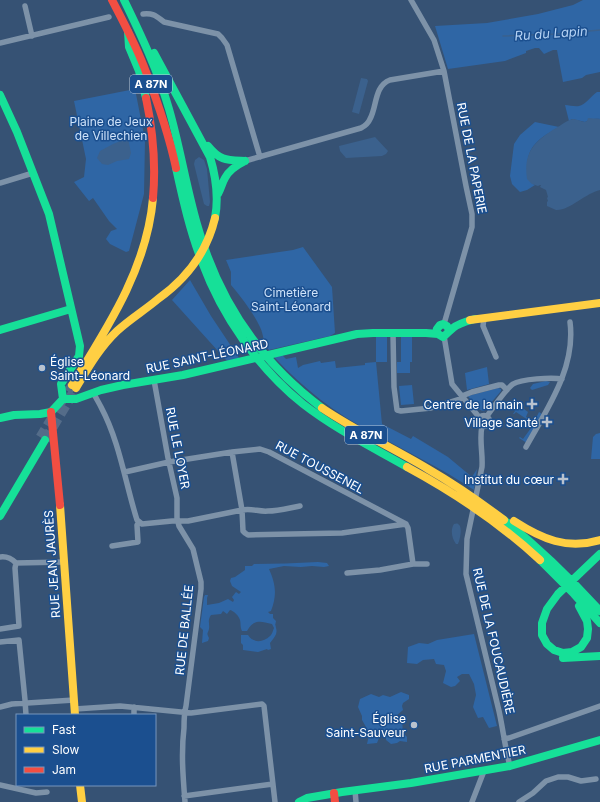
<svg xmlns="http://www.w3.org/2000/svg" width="600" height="802" viewBox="0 0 600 802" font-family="Inter,sans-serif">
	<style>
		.green { fill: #2f66a5 }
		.water { fill: #3b618d }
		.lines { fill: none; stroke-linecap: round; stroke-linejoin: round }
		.stream { stroke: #3b618d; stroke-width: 1.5 }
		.primary-tunnel { stroke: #546c89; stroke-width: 9; stroke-dasharray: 9 4.5; stroke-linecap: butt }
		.highway-tunnel { stroke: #546c89; stroke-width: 10; stroke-dasharray: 10 5; stroke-linecap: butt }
		.street { stroke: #7d92a8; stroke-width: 5.5 }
		.fast { stroke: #16e098; stroke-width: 8 }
		.slow { stroke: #ffcf43; stroke-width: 8 }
		.jam { stroke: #f24e42; stroke-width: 8 }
		.poi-dot { fill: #b9c2ce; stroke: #1b4f8f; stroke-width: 1.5 }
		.labels { text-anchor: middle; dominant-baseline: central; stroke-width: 3; stroke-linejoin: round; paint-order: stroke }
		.shield { fill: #1b4f8f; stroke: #bbcadd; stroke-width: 1 }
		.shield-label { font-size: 11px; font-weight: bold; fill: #fff }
		.park-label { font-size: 12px; fill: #cfe3fa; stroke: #1b4f8f }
		.street-label { font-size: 12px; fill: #fff; stroke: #1b4f8f }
		.poi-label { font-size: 12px; fill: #fff; stroke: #1b4f8f; text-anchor: end }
		.water-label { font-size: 13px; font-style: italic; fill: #b5d3f5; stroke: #1b4f8f }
	</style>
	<rect width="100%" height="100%" fill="#365274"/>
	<!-- green -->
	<path class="green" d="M 583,0 L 600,0 L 600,72 L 586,75 L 582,78 L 563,82 L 557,50 L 553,50 L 544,54 L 539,48 L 535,48 L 526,51 L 526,53 L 505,61 L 448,69 L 435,26 L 487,23 L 538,14 L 573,5 Z
		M 135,89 L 145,140 L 144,194 L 129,251 L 126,252 L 110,244 L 106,239 L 111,231 L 117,229 L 109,221 L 93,198 L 89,201 L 74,182 L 84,177 L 86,159 L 74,101 Z
		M 597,92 L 600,92 L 600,119 C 596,118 589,119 585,122 L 572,119 L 569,121 L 565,105 C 569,105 575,107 579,106 C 585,105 591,96 597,92 Z
		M 535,122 L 559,127 C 540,138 527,145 527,169 C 527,176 528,182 535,185 L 527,190 L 520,192 L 512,184 L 510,176 L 514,144 L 520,135 Z
		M 303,247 L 332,287 L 335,333 L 330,336 L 269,350 C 263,344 264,335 260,327 C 253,312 241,297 231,285 L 231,272 L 226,260 L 293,250 Z
		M 190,280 L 211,316 L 239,358 L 227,361 L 172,300 Z
		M 376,337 L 387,337 L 387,362 L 376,362 L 382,424 L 411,439 L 413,436 L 448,457 L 472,477 L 477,469 L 474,490 C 441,468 406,451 371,432 C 335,413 303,388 275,358 L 275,356 L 282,355 L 286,359 L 296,357 L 298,368 L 303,365 L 320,361 L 321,363 L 335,361 L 336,368 L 365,365 L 365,363 L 376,362 Z
		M 401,337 L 412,337 L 412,362 L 410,362 L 410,373 L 397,373 L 397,362 L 401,362 Z
		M 487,367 L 489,384 L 467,390 L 465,373 Z
		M 546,381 L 550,382 L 548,385 L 532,390 L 530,388 L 533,384 Z
		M 412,385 L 414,404 L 401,405 L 399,386 Z
		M 498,388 L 501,389 L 501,391 L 484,411 C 477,411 472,401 468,396 Z
		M 517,404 L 528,412 L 526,417 L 530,419 L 527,424 L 526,424 L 528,420 L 516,412 L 514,414 L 513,414 L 515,411 L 513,409 Z
		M 539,412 L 542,414 L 527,443 L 519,438 L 520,437 L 523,439 L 531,428 L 528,425 L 532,419 L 535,420 Z
		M 600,433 L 600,459 L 591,459 L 593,437 L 596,434 Z
		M 318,562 L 327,563 L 329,566 L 324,567 L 312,566 L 301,567 L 284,566 L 269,569 C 276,585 277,595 271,611 L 268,612 L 270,614 L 273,614 L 273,618 L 276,621 C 275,627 275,622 276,628 C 278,634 274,638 270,643 L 271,649 L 268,650 L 267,649 L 258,652 L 243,650 L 243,645 L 241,643 L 241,635 L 248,635 C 253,643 263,643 270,636 C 272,635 273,630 274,628 L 272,624 C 260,621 254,619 247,631 L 242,631 C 240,627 241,624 240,620 C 239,616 234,611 230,610 L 227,614 L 223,611 L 221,614 L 211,615 C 207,621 210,623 209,629 C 208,634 206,632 209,638 L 208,641 L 202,643 L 203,630 L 200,627 L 204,597 L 205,595 L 208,595 L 207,598 L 207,605 L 219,603 L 228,599 L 233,602 L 234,600 L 232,597 L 236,592 L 239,594 L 241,592 L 232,586 L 230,581 L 231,578 L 235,577 L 245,570 L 245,566 L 252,566 L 254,564 C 275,564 296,563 318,562 Z
		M 474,634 L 497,726 L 489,728 L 483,717 L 478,718 L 473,707 L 476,695 L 474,684 L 469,674 L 462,674 L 457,677 L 460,681 L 455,686 L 451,687 L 443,683 L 446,671 L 444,665 L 436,664 L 434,659 L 423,660 L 417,664 L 407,663 L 408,647 L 419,643 L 428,644 L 437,640 Z
		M 401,692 L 409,695 L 409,699 L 403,703 L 402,706 L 403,710 L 396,716 L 399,719 L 402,720 L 403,733 L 407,737 L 407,742 L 400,741 L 397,743 L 391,744 L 386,740 L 386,733 L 381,730 L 379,738 L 377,743 L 367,744 L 369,735 L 366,727 L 362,720 L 362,716 L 358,707 L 360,699 L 371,694 L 379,697 L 383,695 L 390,697 Z"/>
	<!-- water -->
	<path class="water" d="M 361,78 L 367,79 L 368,81 L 359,114 L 352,112 Z
		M 588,118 L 600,119 L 600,190 C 586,193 569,211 556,210 C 553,209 550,207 547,206 L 547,202 L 548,201 L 547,198 L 548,197 L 546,190 L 540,187 L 541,185 L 540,185 L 538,186 L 532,184 L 527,179 C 523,152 535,141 556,128 C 562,125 567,120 573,119 C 578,119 581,122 585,122 L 587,121 Z
		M 375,137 L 388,151 L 386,154 L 382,156 L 346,158 L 340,151 L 339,146 Z
		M 128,138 L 131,153 L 129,159 L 117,161 L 108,165 L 102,164 L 97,158 L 100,151 L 113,144 Z
		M 199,157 L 204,160 L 207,169 L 210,202 L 209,206 L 207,206 L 204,204 L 194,164 L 195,160 Z
		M 454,524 C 455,524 457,523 458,524 C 463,526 460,540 458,544 L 456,544 C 452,539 450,530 454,524 Z"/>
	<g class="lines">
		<!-- stream -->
		<path class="stream" d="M 503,36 L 557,34 L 600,30"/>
		<!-- primary-tunnel -->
		<path class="primary-tunnel" d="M 61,403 L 72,385
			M 40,437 L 54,414"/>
		<!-- highway-tunnel -->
		<path class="highway-tunnel" d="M 45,440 L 76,388"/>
		<!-- street -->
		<path class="street" d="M 411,0 L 434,40 L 444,71 L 466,186 L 472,214 L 472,227 L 444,324
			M 25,6 L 32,36
			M 143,14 C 154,13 156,16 164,22 L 218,34 L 222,38 L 227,45 L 260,157
			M 0,43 L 109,17
			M 245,161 L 361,128 C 365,126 368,124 370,119 C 377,107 374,86 390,80 L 444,71
			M 0,183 L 33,173
			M 484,318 L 483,326 L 496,357
			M 393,333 L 394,387 L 397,410 L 401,411 L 431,408 L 463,398
			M 444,336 L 452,384 L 479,417
			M 154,380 L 168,458 L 177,498 L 177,518 L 179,526 L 193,549 L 201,582 L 201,589 L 186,706 C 184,713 184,720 184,728 C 181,753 183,777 185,802
			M 94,394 C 96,398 99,403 101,407 C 120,443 125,482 137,520 L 142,524 L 172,521 L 188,521 L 242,510 L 243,531 L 245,533 L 248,535 L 342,533 L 406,524
			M 462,396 L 472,392 L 499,385 L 502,385 L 507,390
			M478.5 421a5.5 5.5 0 1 1 11 0a5.5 5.5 0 1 1-11 0Z
			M 487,416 C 492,409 506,389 513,384 C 521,379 552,377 562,379
			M 482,426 C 479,440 483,453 482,467 L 467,539 L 466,574 L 499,711 C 503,729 505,748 510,766
			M 526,447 C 547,409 576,368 570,322
			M 232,452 L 242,510 C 252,508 259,512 268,511 C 278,511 289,508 300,506
			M 125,472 L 169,462 L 232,452 L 260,449 L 269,452 L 406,524
			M 406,524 L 408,528 L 413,564
			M 112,546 L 138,542 L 137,525 L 139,523
			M 0,557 C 6,556 12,559 16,563
			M 347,573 L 380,570 L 413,564 L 427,564
			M 0,629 L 19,626 L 15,568 L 16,563 L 64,562
			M 0,642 L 19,640 L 25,700 L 26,715
			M 0,707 L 12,704 L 74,700
			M 134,707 L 134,715
			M 75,709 L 120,706 L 191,713 L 262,704 L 264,706 L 275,802
			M 504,739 L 509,738 L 600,706
			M 0,785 L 36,793 L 47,792
			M 355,790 L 356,802
			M 184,796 L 273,784
			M 472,802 L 484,771
			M 519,802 L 533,793 L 546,781 L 558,777 L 568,777 L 581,781 L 596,779"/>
		<!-- fast -->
		<path class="fast" d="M 124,0 C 141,35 158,71 169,109 C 180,147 186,186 197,224 C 218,300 259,361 322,408
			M 128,32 L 129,47 L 139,71 L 146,98
			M 154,53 L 210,157 C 216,177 219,197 215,218
			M 0,95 L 17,132 L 49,214 L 80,346 L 79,356 L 61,384 L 63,399
			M 208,146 C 220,161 227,160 245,161
			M 176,168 C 183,200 190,231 202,262 C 222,316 258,368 303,404 C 335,429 372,447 407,467
			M 218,194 C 221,189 222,183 225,178 C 229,170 237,165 245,161
			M 437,329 L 440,325 L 443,324 L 447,326 L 449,330
			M 0,330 L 71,309
			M 63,399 L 76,399 L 101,390 L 123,385 L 183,375 L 357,334 L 373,333 L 426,333 L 438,334 L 443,337 C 447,334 449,331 453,328 C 459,323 468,321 475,319
			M 0,418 L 14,415 L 40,414 L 51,412 L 63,399
			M 0,516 L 45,440
			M 504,520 C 539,548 570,578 600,611
			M 540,560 L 574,594 L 600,623
			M 579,606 L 587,621 L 588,629 L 587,638 L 581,647 L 572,652 L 563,653 L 554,650 L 547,644 L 542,635 L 542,623 L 547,609 L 558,594 L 600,554
			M 563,658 L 600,656
			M 299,802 L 307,798 L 342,792 L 411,783 L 510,766 L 600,740"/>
		<!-- slow -->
		<path class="slow" d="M 470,320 L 600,303
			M 72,385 C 108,327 147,268 153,198
			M 76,388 C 88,368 100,347 117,331 C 130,319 145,310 158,299 C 186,279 207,252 215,218
			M 322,408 C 356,431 393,448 428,469 C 454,484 480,502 504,520
			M 407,467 C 455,493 500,523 540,560
			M 60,505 L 75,715
			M 514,521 C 542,539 567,550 600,540
			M 80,785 L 82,802"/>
		<!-- jam -->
		<path class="jam" d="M 112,0 C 124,23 137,47 146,72 C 158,103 169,135 176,168
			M 146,98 C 153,131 156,164 153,198
			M 51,412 L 60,505
			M 334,793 L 335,802"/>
	</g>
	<!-- markers -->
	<g class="poi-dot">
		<circle cx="42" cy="368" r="4"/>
		<path d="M530 398h4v4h4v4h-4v4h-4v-4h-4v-4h4z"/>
		<path d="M545 416h4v4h4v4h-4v4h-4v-4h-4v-4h4z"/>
		<path d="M561 473h4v4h4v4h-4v4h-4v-4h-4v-4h4z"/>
		<circle cx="414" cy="725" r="4"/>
	</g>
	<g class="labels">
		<!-- shield labels -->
		<g class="shield">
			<rect x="130" y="75" width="42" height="18" rx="3"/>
			<rect x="345" y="426" width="42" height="18" rx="3"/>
		</g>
		<g class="shield-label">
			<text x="151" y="84">A 87N</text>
			<text x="366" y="435">A 87N</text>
		</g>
		<!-- park labels -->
		<g class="park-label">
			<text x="111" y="121">Plaine de Jeux<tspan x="111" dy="14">de Villechien</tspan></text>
			<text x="291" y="292">Cimetière<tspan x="291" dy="14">Saint-Léonard</tspan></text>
		</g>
		<!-- street labels -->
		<g class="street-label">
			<text transform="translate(472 158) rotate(79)">RUE DE LA PAPERIE</text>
			<text transform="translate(207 356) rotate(-12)">RUE SAINT-LÉONARD</text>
			<text transform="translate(178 448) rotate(79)">RUE LE LOYER</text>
			<text transform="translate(320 467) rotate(28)">RUE TOUSSENEL</text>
			<text transform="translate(52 564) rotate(-94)">RUE JEAN JAURÈS</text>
			<text transform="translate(184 630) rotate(-84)">RUE DE BALLÉE</text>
			<text transform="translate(494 641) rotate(77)">RUE DE LA FOUCAUDIÈRE</text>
			<text transform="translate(475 759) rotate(-11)">RUE PARMENTIER</text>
		</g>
		<!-- poi labels -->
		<g class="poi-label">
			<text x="50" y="361" text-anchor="start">Église<tspan x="50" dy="14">Saint-Léonard</tspan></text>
			<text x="523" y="404">Centre de la main</text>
			<text x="538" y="422">Village Santé</text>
			<text x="554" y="479">Institut du cœur</text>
			<text x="406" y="718">Église<tspan x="406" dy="14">Saint-Sauveur</tspan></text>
		</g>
		<!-- water labels -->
		<g class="water-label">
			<text transform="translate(551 33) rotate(-4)">Ru du Lapin</text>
		</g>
	</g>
	<!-- legend -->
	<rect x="16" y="714" width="140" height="72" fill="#1b4f8f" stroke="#7695bc"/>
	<rect x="24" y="727" width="20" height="6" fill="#16e098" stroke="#7695bc"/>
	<text x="52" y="734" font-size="12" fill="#ffffff">Fast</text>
	<rect x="24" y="747" width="20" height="6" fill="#ffcf43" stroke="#7695bc"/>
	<text x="52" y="754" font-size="12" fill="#ffffff">Slow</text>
	<rect x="24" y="767" width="20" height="6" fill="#f24e42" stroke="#7695bc"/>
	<text x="52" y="774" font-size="12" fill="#ffffff">Jam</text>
</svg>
